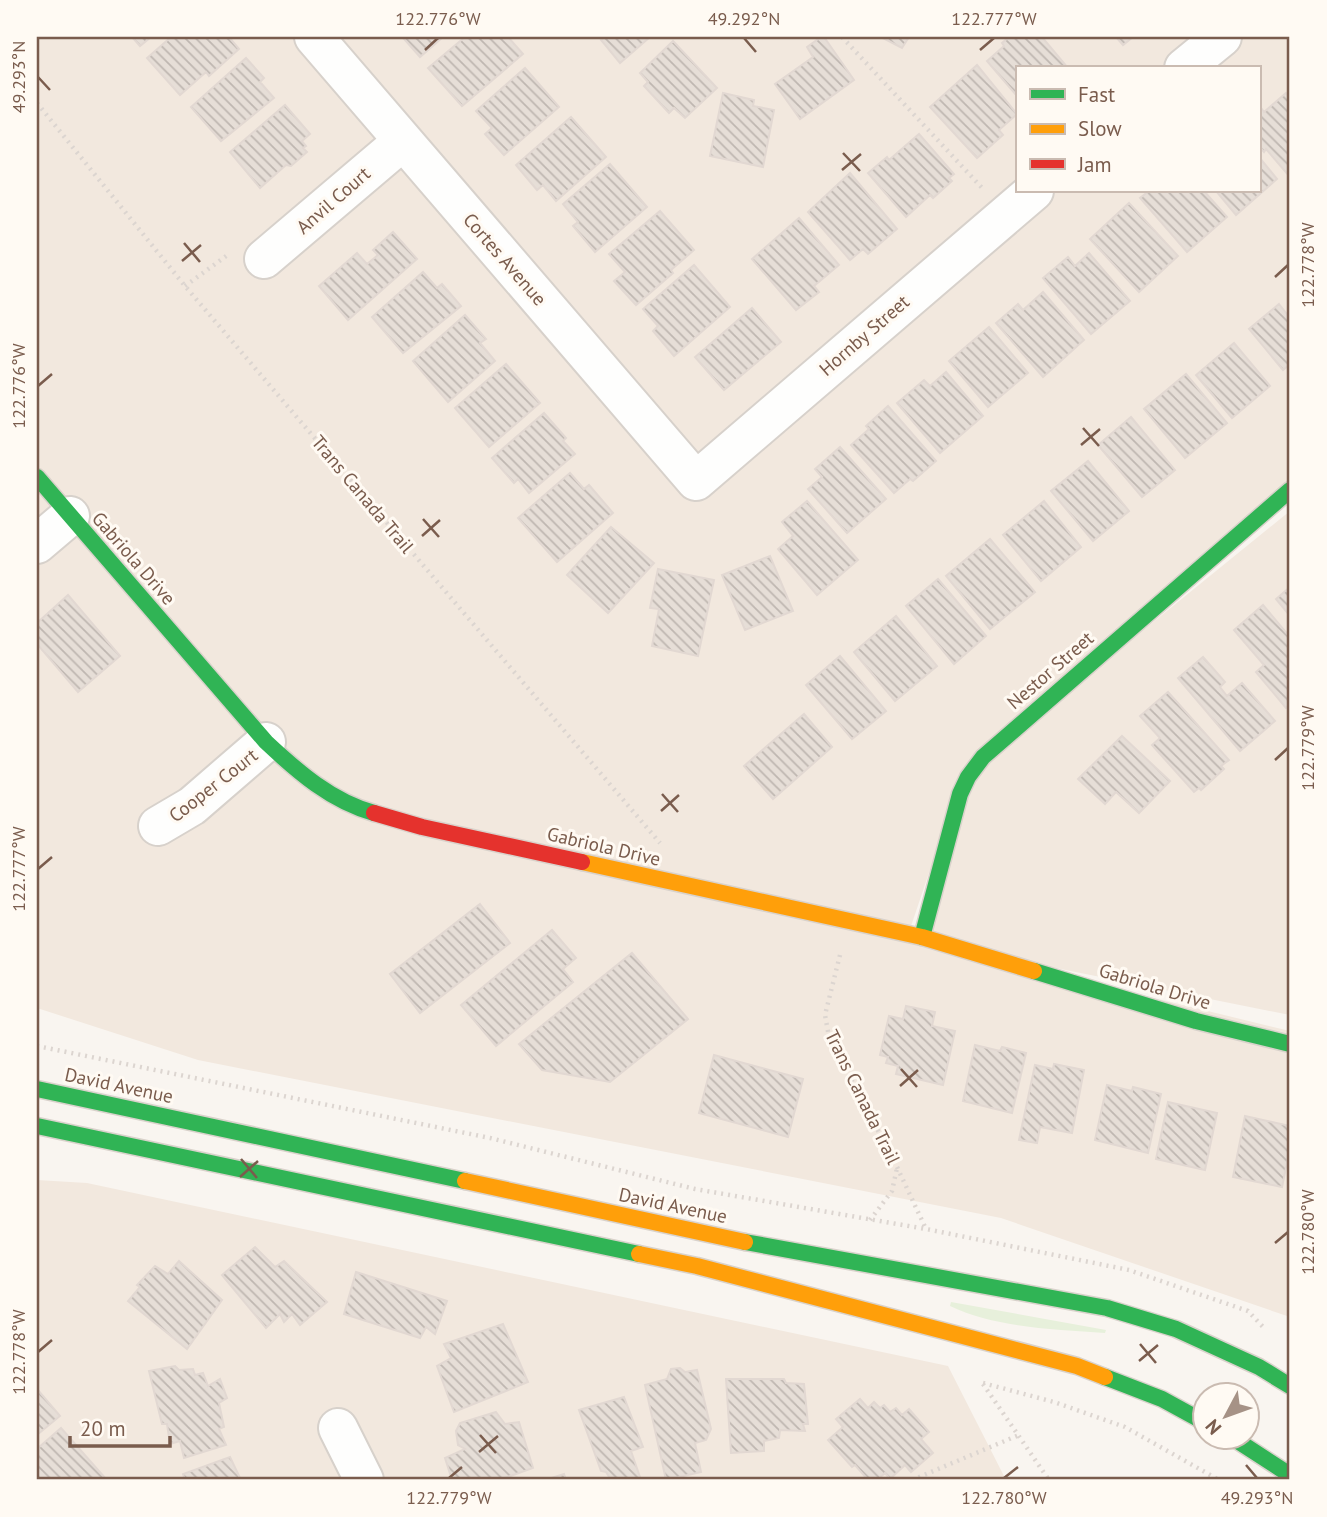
<svg xmlns="http://www.w3.org/2000/svg" width="1327" height="1517" viewBox="0 0 1327 1517" font-family="'PT Sans',sans-serif">
	<style>
		.residential { fill: #f2e8de; fill-rule: evenodd }
		.green { fill: #e7f0db }
		.building { fill: url(#building-back-hatch); stroke: #e2d8d2; stroke-width: 2 }
		.lines { fill: none; stroke-linecap: round; stroke-linejoin: round }
		.street-casing { stroke: #d7d1cb; stroke-width: 42 }
		.fast-casing { stroke: #d9d2cb; stroke-width: 19 }
		.slow-casing { stroke: #d9d2cb; stroke-width: 19 }
		.jam-casing { stroke: #d9d2cb; stroke-width: 19 }
		.path { stroke: #dcd5d0; stroke-width: 4.5; stroke-dasharray: 2 5; stroke-linecap: butt }
		.street { stroke: #fefefd; stroke-width: 38 }
		.fast { stroke: #30b455; stroke-width: 16 }
		.slow { stroke: #ff9f0a; stroke-width: 16 }
		.jam { stroke: #e5322d; stroke-width: 16 }
		.ticks { fill: none; stroke: #7a5c4d; stroke-width: 2.5 }
		.labels { text-anchor: middle; dominant-baseline: central; stroke-width: 6; stroke-linejoin: round; paint-order: stroke }
		.street-label { font-size: 19px; fill: #7a5c4d; stroke: #fffaf3 }
		.neatline { fill: none; stroke: #7a5c4d; stroke-width: 2.5 }
		.ticks-label { font-size: 18px; text-anchor: middle; fill: #7a5c4d }
	</style>
	<defs>
		<pattern id="building-back-hatch" width="6" height="6" patternUnits="userSpaceOnUse" patternTransform="scale(1.75)"><rect width="6" height="6" fill="#e6ded7"/><path d="M-1 5l2 2M0 0l6 6M5-1l2 2" fill="none" stroke="#bfb7b1"/></pattern>
	</defs>
	<rect width="100%" height="100%" fill="#f9f5f0"/>
	<!-- residential -->
	<path class="residential" d="M 37,37 L 1290,37 L 1290,486 L 964,769 L 907,938 L 1290,1031 L 1290,1317 L 1001,1218 L 198,1060 L 37,1008 ZM 1017,68 L 1259,68 L 1259,191 L 1017,191 Z
		M 1290,511 L 1290,1015 L 911,939 L 966,774 Z
		M 37,1180 L 87,1183 L 948,1366 L 1006,1480 L 37,1480 Z"/>
	<!-- green -->
	<path class="green" d="M 951,1302 L 1106,1330 L 1105,1333 C 1054,1329 996,1328 950,1306 Z"/>
	<!-- building -->
	<path class="building" d="M 132,37 L 151,37 L 140,46 Z
		M 171,37 L 229,37 L 239,49 L 209,76 L 206,72 L 180,95 L 147,58 Z
		M 407,37 L 443,37 L 420,57 L 404,39 Z
		M 465,37 L 508,37 L 523,54 L 462,106 L 428,68 Z
		M 605,37 L 650,37 L 620,63 L 601,40 Z
		M 821,37 L 824,37 L 854,80 L 800,119 L 775,84 L 813,57 L 807,47 Z
		M 881,37 L 909,37 L 902,48 Z
		M 1009,37 L 1042,37 L 1068,68 L 1017,68 L 1017,96 L 987,61 L 1004,46 L 1002,43 Z
		M 1116,37 L 1133,37 L 1123,45 Z
		M 673,41 L 717,88 L 685,118 L 674,108 L 669,113 L 644,86 L 648,82 L 640,73 Z
		M 246,58 L 264,78 L 260,82 L 274,98 L 221,141 L 191,107 Z
		M 977,65 L 1017,114 L 999,130 L 1003,135 L 977,158 L 930,107 Z
		M 525,68 L 559,107 L 504,155 L 485,134 L 492,128 L 476,111 Z
		M 723,93 L 754,100 L 753,106 L 774,110 L 763,167 L 710,156 Z
		M 1286,93 L 1290,98 L 1290,177 L 1266,149 L 1264,152 L 1259,146 L 1259,105 L 1264,112 Z
		M 285,105 L 310,134 L 302,141 L 306,146 L 303,148 L 307,152 L 291,166 L 286,165 L 260,188 L 230,152 Z
		M 571,117 L 606,157 L 556,201 L 543,185 L 537,190 L 516,165 Z
		M 919,134 L 954,174 L 949,178 L 952,181 L 933,198 L 930,195 L 906,217 L 868,173 L 887,157 L 889,160 Z
		M 1259,157 L 1277,179 L 1236,215 L 1216,191 L 1259,191 Z
		M 610,164 L 647,207 L 595,252 L 573,226 L 578,222 L 563,204 Z
		M 850,173 L 897,229 L 868,254 L 863,249 L 850,260 L 808,212 Z
		M 1149,191 L 1204,191 L 1227,217 L 1187,252 L 1140,198 Z
		M 1129,203 L 1178,256 L 1139,292 L 1090,239 Z
		M 660,211 L 694,250 L 671,270 L 673,273 L 636,305 L 614,281 L 625,272 L 609,254 Z
		M 799,218 L 839,265 L 814,286 L 819,292 L 796,310 L 752,259 Z
		M 393,232 L 417,259 L 348,320 L 319,286 L 357,253 L 367,264 L 378,255 L 373,250 Z
		M 1089,253 L 1130,301 L 1091,334 L 1043,278 L 1068,257 L 1075,266 Z
		M 694,265 L 730,307 L 674,356 L 653,331 L 658,326 L 643,309 Z
		M 423,272 L 437,288 L 442,284 L 461,306 L 403,353 L 372,317 Z
		M 1043,292 L 1084,340 L 1043,377 L 996,323 L 1018,304 L 1023,310 Z
		M 1279,304 L 1290,318 L 1290,364 L 1283,370 L 1249,329 Z
		M 752,308 L 781,342 L 724,390 L 695,357 Z
		M 465,315 L 486,339 L 480,343 L 495,361 L 448,402 L 413,361 Z
		M 989,327 L 1028,373 L 988,407 L 949,361 Z
		M 1234,343 L 1270,386 L 1232,418 L 1196,375 Z
		M 506,364 L 540,403 L 489,447 L 455,408 Z
		M 946,372 L 983,416 L 940,453 L 897,403 L 924,380 L 930,386 Z
		M 1186,374 L 1227,423 L 1185,458 L 1144,409 Z
		M 888,406 L 936,461 L 913,481 L 910,479 L 894,493 L 851,445 L 869,429 L 866,426 Z
		M 544,413 L 566,438 L 563,441 L 575,454 L 529,493 L 518,479 L 514,483 L 492,458 Z
		M 1131,417 L 1175,470 L 1142,497 L 1098,445 Z
		M 840,447 L 886,499 L 847,533 L 808,489 L 822,477 L 815,469 Z
		M 1088,461 L 1129,511 L 1093,541 L 1051,491 Z
		M 570,473 L 584,489 L 589,485 L 613,513 L 557,562 L 518,518 Z
		M 807,501 L 858,560 L 817,595 L 778,549 L 793,536 L 782,522 Z
		M 1044,501 L 1081,547 L 1041,581 L 1003,535 Z
		M 611,527 L 654,563 L 608,613 L 567,575 Z
		M 990,539 L 1035,592 L 990,629 L 946,576 Z
		M 770,556 L 793,611 L 745,630 L 722,575 Z
		M 658,569 L 714,580 L 698,656 L 652,646 L 659,609 L 650,608 Z
		M 938,579 L 986,636 L 954,664 L 906,606 Z
		M 1290,587 L 1290,616 L 1276,599 Z
		M 68,595 L 120,656 L 78,692 L 37,644 L 37,623 Z
		M 1263,605 L 1290,637 L 1290,704 L 1286,708 L 1256,672 L 1264,665 L 1234,630 Z
		M 896,616 L 937,666 L 895,701 L 854,652 Z
		M 840,656 L 886,711 L 852,739 L 806,685 Z
		M 1203,657 L 1225,682 L 1220,687 L 1227,696 L 1242,683 L 1275,721 L 1240,751 L 1178,678 Z
		M 1168,692 L 1229,760 L 1221,766 L 1224,769 L 1201,790 L 1199,788 L 1194,792 L 1152,745 L 1160,738 L 1140,716 Z
		M 804,714 L 832,747 L 773,799 L 744,766 Z
		M 1122,736 L 1170,781 L 1139,813 L 1116,792 L 1105,804 L 1078,779 Z
		M 480,904 L 510,943 L 420,1013 L 390,974 Z
		M 552,930 L 576,958 L 563,969 L 573,982 L 496,1046 L 461,1005 Z
		M 632,953 L 688,1019 L 610,1082 L 542,1070 L 519,1044 Z
		M 906,1006 L 935,1012 L 932,1026 L 955,1031 L 943,1085 L 896,1074 L 898,1066 L 886,1063 L 888,1057 L 880,1055 L 889,1016 L 903,1019 Z
		M 975,1045 L 1000,1051 L 1002,1047 L 1026,1053 L 1012,1113 L 963,1101 Z
		M 714,1055 L 803,1079 L 788,1137 L 699,1113 Z
		M 1054,1064 L 1084,1070 L 1072,1133 L 1040,1127 L 1037,1143 L 1019,1140 L 1035,1065 L 1053,1069 Z
		M 1107,1085 L 1132,1091 L 1133,1087 L 1161,1094 L 1148,1153 L 1095,1140 Z
		M 1168,1102 L 1217,1113 L 1205,1170 L 1156,1159 Z
		M 1245,1116 L 1290,1126 L 1290,1148 L 1282,1187 L 1233,1177 Z
		M 255,1247 L 275,1267 L 284,1261 L 327,1302 L 300,1325 L 292,1314 L 284,1322 L 280,1314 L 266,1328 L 222,1275 Z
		M 179,1261 L 222,1300 L 187,1349 L 128,1301 L 140,1287 L 137,1285 L 155,1266 L 168,1274 Z
		M 356,1272 L 447,1301 L 435,1334 L 426,1327 L 420,1338 L 344,1314 Z
		M 503,1324 L 528,1382 L 454,1412 L 437,1366 L 451,1358 L 444,1344 Z
		M 175,1366 L 179,1370 L 193,1369 L 195,1375 L 203,1373 L 208,1386 L 220,1379 L 227,1398 L 219,1403 L 224,1427 L 219,1429 L 226,1445 L 184,1458 L 180,1441 L 170,1444 L 167,1424 L 162,1424 L 149,1371 Z
		M 680,1368 L 685,1372 L 697,1370 L 711,1429 L 706,1440 L 695,1443 L 701,1472 L 666,1480 L 645,1385 L 667,1379 L 671,1369 Z
		M 726,1379 L 784,1379 L 786,1383 L 804,1384 L 808,1424 L 803,1424 L 805,1431 L 780,1430 L 779,1438 L 764,1441 L 764,1451 L 731,1453 Z
		M 37,1389 L 60,1416 L 37,1435 Z
		M 624,1397 L 643,1447 L 631,1451 L 641,1480 L 611,1480 L 606,1472 L 601,1471 L 579,1410 Z
		M 860,1399 L 868,1408 L 874,1402 L 880,1408 L 884,1405 L 890,1412 L 896,1408 L 902,1415 L 909,1409 L 929,1432 L 921,1439 L 933,1453 L 911,1472 L 905,1465 L 890,1479 L 885,1473 L 877,1480 L 868,1480 L 855,1465 L 852,1467 L 828,1440 L 843,1427 L 836,1419 Z
		M 496,1412 L 505,1424 L 519,1422 L 533,1468 L 499,1480 L 452,1480 L 445,1458 L 465,1449 L 458,1445 L 456,1431 L 460,1423 Z
		M 61,1428 L 106,1479 L 105,1480 L 37,1480 L 37,1449 Z
		M 230,1457 L 241,1480 L 185,1480 L 183,1474 Z
		M 564,1474 L 566,1480 L 545,1480 Z"/>
	<g class="lines">
		<defs>
			<path id="street" d="M 314,37 L 696,481 L 1034,191
				M 1184,68 L 1222,37
				M 264,259 L 403,141
				M 37,544 L 70,516
				M 158,826 L 192,806 L 266,742
				M 338,1428 L 364,1480"/>
			<path id="fast" d="M 37,477 L 266,742 C 298,772 331,801 374,813
				M 922,937 L 960,794 L 968,777 L 983,757 L 1290,490
				M 1034,971 L 1196,1021 L 1290,1044
				M 37,1089 L 465,1181
				M 37,1126 L 639,1254
				M 745,1242 L 1107,1308 L 1176,1329 L 1259,1367 L 1290,1386
				M 1105,1377 L 1162,1399 L 1204,1422
				M 1230,1436 L 1290,1475"/>
			<path id="slow" d="M 582,862 L 922,937 L 1034,971
				M 465,1181 L 745,1242
				M 639,1254 L 697,1266 L 1077,1366 L 1105,1377"/>
			<path id="jam" d="M 374,813 L 422,827 L 582,862"/>
		</defs>
		<!-- street casing -->
		<use href="#street" class="street-casing"/>
		<!-- fast casing -->
		<use href="#fast" class="fast-casing"/>
		<!-- slow casing -->
		<use href="#slow" class="slow-casing"/>
		<!-- jam casing -->
		<use href="#jam" class="jam-casing"/>
		<!-- path -->
		<path class="path" d="M 842,37 L 984,190
			M 37,103 L 185,286 L 660,843
			M 185,286 L 229,254
			M 840,955 L 825,1015 L 829,1037 L 897,1167 L 926,1229
			M 37,1046 L 490,1138 L 695,1189 L 926,1229 L 1129,1270 L 1248,1311 L 1265,1329
			M 870,1220 L 892,1191 L 897,1168
			M 983,1383 L 1054,1402 L 1125,1427 L 1219,1480
			M 983,1384 L 1049,1480
			M 912,1480 L 1019,1435"/>
		<!-- street -->
		<use href="#street" class="street"/>
		<!-- fast -->
		<use href="#fast" class="fast"/>
		<!-- slow -->
		<use href="#slow" class="slow"/>
		<!-- jam -->
		<use href="#jam" class="jam"/>
	</g>
	<!-- ticks -->
	<path class="ticks" d="M 744,38 L 756,52M 425,50 L 438,38M 980,50 L 994,38M 38,77 L 50,90M 843,153 L 860,171M 842,170 L 861,154M 184,243 L 200,262M 182,261 L 201,245M 1275,277 L 1288,265M 38,386 L 52,374M 1083,428 L 1099,446M 1081,445 L 1100,429M 423,519 L 439,537M 422,536 L 440,520M 1275,760 L 1288,748M 662,794 L 678,812M 661,811 L 679,795M 38,869 L 52,857M 901,1069 L 917,1087M 900,1086 L 918,1070M 241,1159 L 257,1178M 240,1177 L 258,1161M 1275,1243 L 1288,1232M 1140,1344 L 1156,1363M 38,1352 L 52,1340M 1139,1361 L 1158,1345M 480,1435 L 496,1453M 479,1452 L 498,1436M 1246,1465 L 1257,1478M 449,1478 L 462,1467M 1004,1478 L 1018,1467"/>
	<g class="labels">
		<!-- street labels -->
		<g class="street-label">
			<text transform="translate(333 200) rotate(-41)">Anvil Court</text>
			<text transform="translate(505 259) rotate(49)">Cortes Avenue</text>
			<text transform="translate(864 335) rotate(-41)">Hornby Street</text>
			<text transform="translate(363 494) rotate(50)">Trans Canada Trail</text>
			<text transform="translate(134 558) rotate(49)">Gabriola Drive</text>
			<text transform="translate(1050 670) rotate(-41)">Nestor Street</text>
			<text transform="translate(213 785) rotate(-38)">Cooper Court</text>
			<text transform="translate(604 846) rotate(13)">Gabriola Drive</text>
			<text transform="translate(1155 986) rotate(17)">Gabriola Drive</text>
			<text transform="translate(119 1085) rotate(12)">David Avenue</text>
			<text transform="translate(863 1097) rotate(64)">Trans Canada Trail</text>
			<text transform="translate(673 1205) rotate(12)">David Avenue</text>
		</g>
	</g>
	<!-- border -->
	<rect width="1327" height="1517" fill="none" stroke="#fffaf3" stroke-width="77"/>
	<!-- legend -->
	<rect x="1016" y="66" width="245" height="126" fill="#fffaf3" stroke="#cabbb1" stroke-width="2"/>
	<rect x="1030" y="89" width="35" height="10" fill="#30b455" stroke="#cabbb1" stroke-width="2"/>
	<text x="1078" y="102" font-size="21" fill="#7a5c4d">Fast</text>
	<rect x="1030" y="124" width="35" height="10" fill="#ff9f0a" stroke="#cabbb1" stroke-width="2"/>
	<text x="1078" y="136" font-size="21" fill="#7a5c4d">Slow</text>
	<rect x="1030" y="159" width="35" height="10" fill="#e5322d" stroke="#cabbb1" stroke-width="2"/>
	<text x="1078" y="172" font-size="21" fill="#7a5c4d">Jam</text>
	<!-- north arrow -->
	<g transform="translate(1226 1416) rotate(229)"><circle r="33" fill="#fffaf3" stroke="#cabbb1" stroke-width="2"/>
	<path d="M0-5L12 26L0 18L-12 26Z" fill="#a69286"/>
	<text y="-10" font-size="19" font-weight="bold" text-anchor="middle" fill="#7a5c4d">N</text>
	</g>
	<!-- scale -->
	<path d="M70 1436v10h100v-10" fill="none" stroke="#7a5c4d" stroke-width="3.5"/>
	<text x="80" y="1436" font-size="21" fill="#7a5c4d" stroke="#fffaf3" stroke-width="5" paint-order="stroke">20 m</text>
	<rect x="38" y="38" width="1250" height="1440" class="neatline"/>
	<g class="ticks-label">
		<text x="438" y="25">122.776°W</text>
		<text x="744" y="25">49.292°N</text>
		<text x="994" y="25">122.777°W</text>
		<text transform="translate(19 77) rotate(-90)" y="6">49.293°N</text>
		<text transform="translate(1308 265) rotate(-90)" y="6">122.778°W</text>
		<text transform="translate(19 386) rotate(-90)" y="6">122.776°W</text>
		<text transform="translate(1308 748) rotate(-90)" y="6">122.779°W</text>
		<text transform="translate(19 869) rotate(-90)" y="6">122.777°W</text>
		<text transform="translate(1308 1232) rotate(-90)" y="6">122.780°W</text>
		<text transform="translate(19 1352) rotate(-90)" y="6">122.778°W</text>
		<text x="449" y="1504">122.779°W</text>
		<text x="1004" y="1504">122.780°W</text>
		<text x="1257" y="1504">49.293°N</text>
	</g>
</svg>
